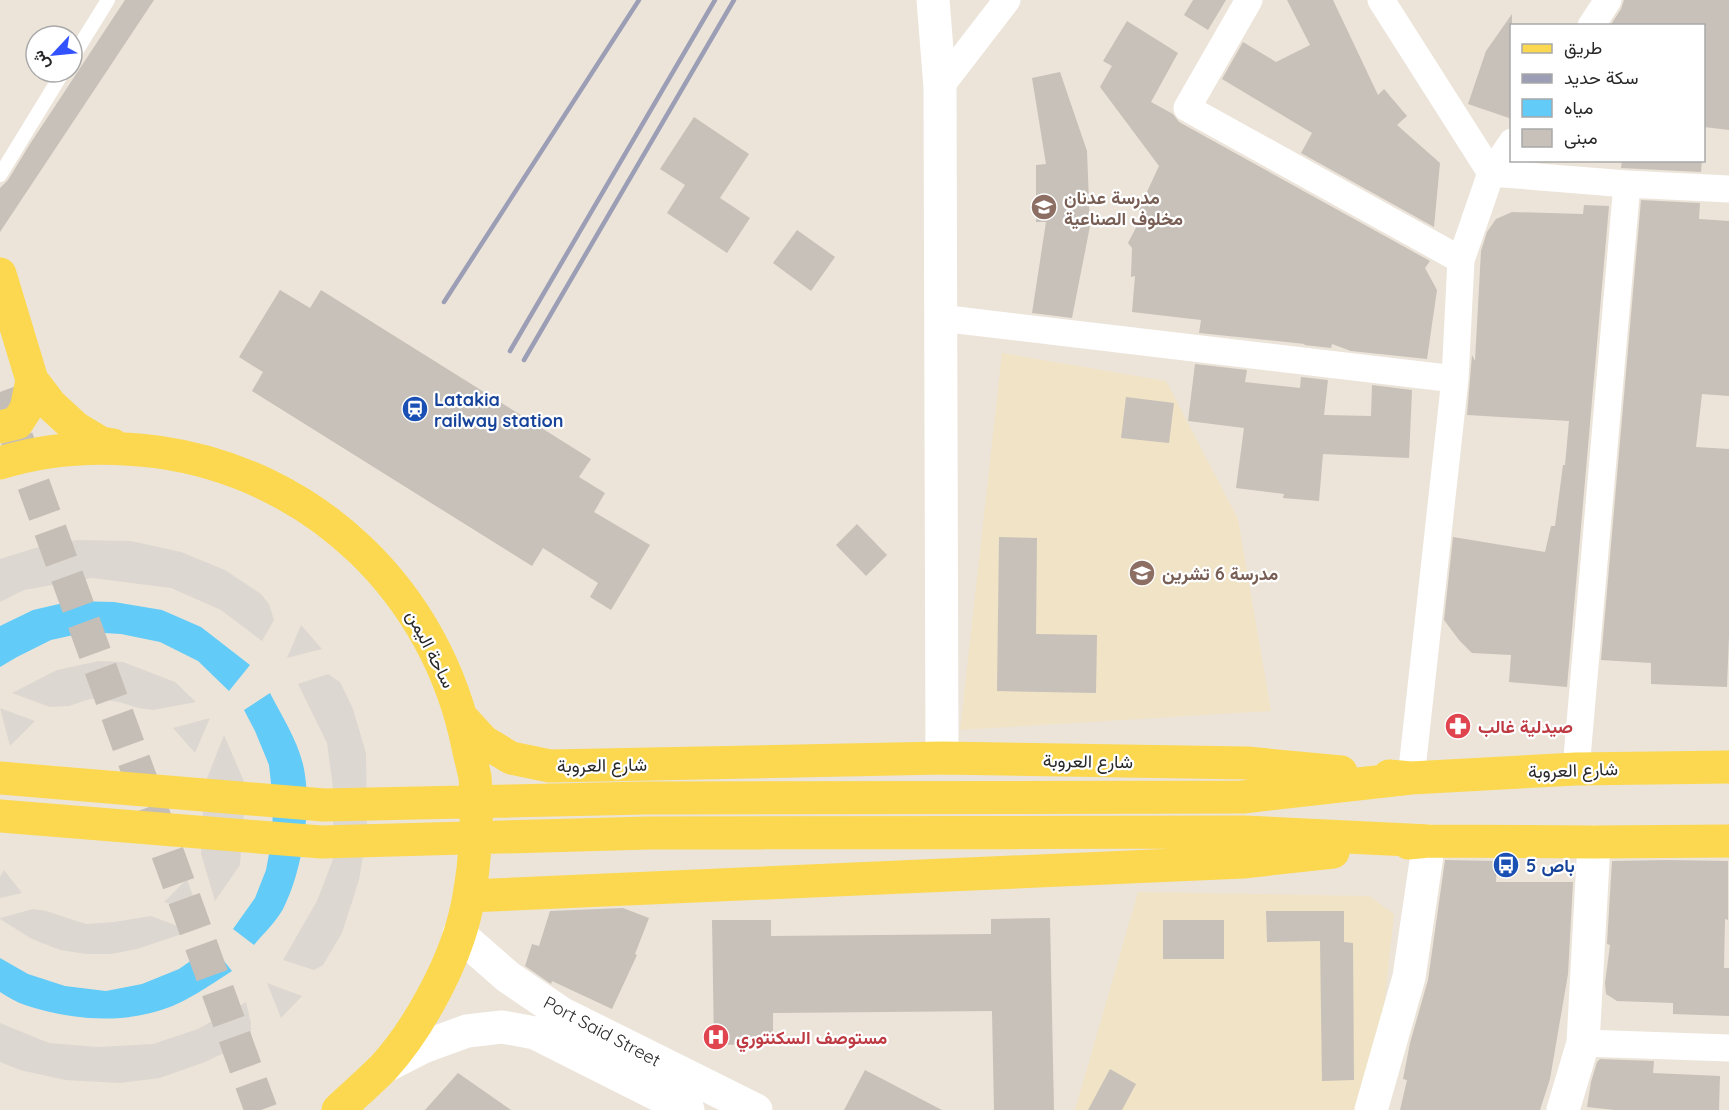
<svg xmlns="http://www.w3.org/2000/svg" width="1729" height="1110" viewBox="0 0 1729 1110" font-family="Quicksand,Vazirmatn,sans-serif">
	<style>
		.education { fill: #f0e3c6 }
		.plaza { fill: #dcd7d0 }
		.water { fill: #63cbf7 }
		.building { fill: #c7c1b9 }
		.lines { fill: none; stroke-linecap: round; stroke-linejoin: round }
		.secondary-tunnel { stroke: #c5beb6; stroke-width: 33; stroke-dasharray: 33 16; stroke-linecap: butt }
		.service { stroke: #fff; stroke-width: 14 }
		.minor { stroke: #fff; stroke-width: 27 }
		.tertiary { stroke: #fff; stroke-width: 33 }
		.secondary { stroke: #fff; stroke-width: 33 }
		.primary { stroke: #fbd84f; stroke-width: 33 }
		.rail { stroke: #9b9eb5; stroke-width: 4.5 }
		.labels { text-anchor: middle; dominant-baseline: central; stroke-width: 4.5; stroke-linejoin: round; paint-order: stroke }
		.education-label { font-size: 18px; font-weight: bold; fill: #785e54; stroke: #fff; text-anchor: start }
		.transit-label { font-size: 18px; font-weight: bold; fill: #164399; stroke: #fff; text-anchor: start }
		.street-label { font-size: 18px; fill: #282828; stroke: #fff }
		.health-label { font-size: 18px; font-weight: bold; fill: #be3a42; stroke: #fff; text-anchor: start }
	</style>
	<rect width="100%" height="100%" fill="#ece4d9"/>
	<!-- education -->
	<path class="education" d="M 1002,353 L 1166,381 L 1238,519 L 1271,711 L 960,730 Z
		M 1138,892 L 1369,896 L 1394,914 L 1373,1110 L 1075,1110 Z"/>
	<!-- plaza -->
	<path class="plaza" d="M 77,540 L 131,541 L 181,552 L 225,570 L 261,594 L 269,604 L 274,620 L 262,641 L 221,610 L 171,588 L 92,578 L 24,590 L 0,602 L 0,559 L 35,548 Z
		M 301,625 L 322,649 L 287,658 Z
		M 99,661 L 123,662 L 175,682 L 196,702 L 153,710 L 138,708 L 119,702 L 106,700 L 90,699 L 69,706 L 50,707 L 12,693 L 57,670 Z
		M 328,674 L 340,682 L 353,709 L 366,753 L 367,832 L 359,880 L 342,933 L 323,965 L 314,970 L 283,960 L 317,901 L 333,859 L 333,788 L 327,743 L 298,684 Z
		M 0,708 L 35,721 L 10,746 Z
		M 210,718 L 195,753 L 173,728 Z
		M 224,735 L 246,786 L 240,865 L 215,901 L 201,854 L 204,786 Z
		M 4,870 L 22,893 L 0,898 L 0,877 Z
		M 187,879 L 199,913 L 164,902 Z
		M 33,909 L 46,911 L 86,924 L 114,922 L 151,916 L 191,931 L 137,949 L 111,954 L 86,954 L 60,950 L 32,939 L 0,919 L 0,918 Z
		M 267,983 L 302,996 L 281,1018 Z
		M 246,1002 L 251,1023 L 251,1034 L 243,1044 L 205,1062 L 160,1078 L 120,1083 L 65,1080 L 20,1070 L 0,1062 L 0,1023 L 49,1043 L 98,1047 L 153,1044 L 198,1029 Z"/>
	<!-- water -->
	<path class="water" d="M 72,601 L 114,602 L 162,610 L 201,627 L 250,665 L 229,691 L 198,661 L 160,642 L 121,634 L 87,632 L 51,640 L 17,657 L 0,667 L 0,626 L 33,610 Z
		M 270,693 C 282,717 299,742 304,769 C 312,810 302,872 283,909 C 276,922 263,934 254,945 L 233,929 L 255,898 L 266,870 L 272,838 L 273,802 L 269,765 L 255,731 L 244,710 Z
		M 212,946 L 232,971 C 210,985 184,1004 158,1011 C 115,1024 68,1019 25,1005 C 16,1002 8,997 0,992 L 0,958 L 28,974 L 65,986 L 106,991 L 142,984 L 179,969 Z"/>
	<!-- building -->
	<path class="building" d="M 125,0 L 154,0 L 0,232 L 0,188 L 8,180 L 30,144 Z
		M 1193,0 L 1226,0 L 1208,30 L 1184,15 Z
		M 1287,0 L 1333,0 L 1378,95 L 1384,89 L 1407,116 L 1397,125 L 1440,163 L 1434,227 L 1301,153 L 1312,133 L 1222,79 L 1243,42 L 1276,62 L 1310,45 Z
		M 1624,0 L 1729,0 L 1729,130 L 1704,127 L 1704,26 L 1610,26 L 1621,9 Z
		M 1512,14 L 1512,119 L 1468,104 L 1486,51 Z
		M 1127,21 L 1178,53 L 1151,102 L 1173,114 L 1179,122 L 1430,261 L 1425,268 L 1437,290 L 1427,359 L 1351,351 L 1332,344 L 1331,348 L 1304,345 L 1305,344 L 1199,333 L 1201,320 L 1132,312 L 1135,276 L 1131,277 L 1132,248 L 1128,243 L 1143,214 L 1139,209 L 1159,166 L 1100,87 L 1112,66 L 1103,61 Z
		M 1060,72 L 1087,151 L 1090,226 L 1072,318 L 1032,313 L 1046,222 L 1036,222 L 1036,165 L 1046,164 L 1032,78 Z
		M 694,117 L 749,154 L 720,198 L 750,218 L 727,253 L 667,213 L 685,185 L 660,169 Z
		M 1622,160 L 1702,160 L 1701,172 L 1621,168 Z
		M 1641,200 L 1700,203 L 1699,219 L 1729,221 L 1729,396 L 1702,394 L 1696,447 L 1729,449 L 1729,636 L 1727,687 L 1651,684 L 1651,663 L 1601,660 Z
		M 1584,205 L 1609,206 L 1567,687 L 1509,682 L 1511,655 L 1472,653 L 1459,640 L 1444,620 L 1453,537 L 1545,552 L 1551,526 L 1555,526 L 1563,465 L 1565,465 L 1569,421 L 1467,415 L 1472,355 L 1475,361 L 1481,251 L 1487,232 L 1496,219 L 1512,212 L 1583,214 Z
		M 797,230 L 835,257 L 811,291 L 773,263 Z
		M 280,290 L 310,308 L 321,290 L 591,459 L 579,477 L 605,493 L 594,512 L 650,545 L 611,610 L 590,597 L 598,583 L 543,548 L 532,566 L 252,391 L 263,372 L 239,357 Z
		M 1195,364 L 1247,370 L 1245,382 L 1300,388 L 1301,377 L 1328,380 L 1324,415 L 1371,416 L 1372,385 L 1412,390 L 1409,458 L 1323,454 L 1319,501 L 1283,498 L 1284,494 L 1236,488 L 1244,428 L 1188,421 Z
		M 1126,397 L 1174,403 L 1169,443 L 1121,438 Z
		M 857,524 L 887,555 L 866,576 L 836,545 Z
		M 999,537 L 1037,538 L 1036,634 L 1097,635 L 1096,693 L 997,691 Z
		M 1445,860 L 1497,861 L 1496,882 L 1573,882 L 1568,974 L 1550,1079 L 1540,1110 L 1400,1110 L 1407,1080 L 1403,1079 L 1410,1043 L 1428,980 Z
		M 1668,860 L 1728,861 L 1728,920 L 1725,919 L 1724,968 L 1729,968 L 1729,1016 L 1673,1014 L 1673,1003 L 1617,1001 L 1606,994 L 1605,983 L 1610,945 L 1607,944 L 1612,861 Z
		M 623,908 L 649,918 L 635,954 L 637,955 L 612,1009 L 552,981 L 551,984 L 525,966 L 532,944 L 539,946 L 550,911 Z
		M 1266,911 L 1344,911 L 1344,942 L 1353,943 L 1354,1080 L 1322,1081 L 1320,941 L 1267,942 Z
		M 1050,918 L 1054,1110 L 994,1110 L 992,1011 L 773,1013 L 773,1044 L 714,1045 L 712,920 L 771,920 L 771,936 L 991,934 L 991,919 Z
		M 1163,920 L 1224,920 L 1224,959 L 1163,959 Z
		M 1600,1059 L 1654,1061 L 1653,1073 L 1720,1076 L 1719,1110 L 1615,1110 L 1587,1107 L 1591,1082 L 1597,1062 Z
		M 1110,1069 L 1136,1084 L 1122,1110 L 1088,1110 Z
		M 865,1070 L 942,1110 L 844,1110 Z
		M 458,1073 L 511,1110 L 425,1110 Z"/>
	<g class="lines">
		<!-- secondary-tunnel -->
		<path class="secondary-tunnel" d="M 0,392 L 261,1110"/>
		<!-- service -->
		<path class="service" d="M 72,58 L 108,0
			M 0,175 L 63,72"/>
		<!-- minor -->
		<path class="minor" d="M 1249,0 L 1187,108 L 1461,260
			M 1381,0 L 1491,173 L 1627,184 L 1729,189
			M 1591,26 L 1608,0
			M 940,87 L 1007,0
			M 940,318 L 1455,379
			M 1576,769 L 1627,184
			M 1411,778 L 1455,379 L 1461,260 L 1491,173 L 1512,142
			M 1583,1043 L 1729,1048"/>
		<!-- tertiary -->
		<path class="tertiary" d="M 933,0 L 940,87 L 942,758
			M 1563,1110 L 1583,1043 L 1594,842"/>
		<!-- secondary -->
		<path class="secondary" d="M 459,934 L 508,977 L 561,1013 L 756,1110
			M 384,1067 L 423,1047 L 467,1031 L 502,1027 L 535,1033 L 688,1110
			M 1371,1110 L 1409,977 L 1429,841"/>
		<!-- primary -->
		<path class="primary" d="M 0,274 L 32,380 L 51,405 L 76,428 L 101,443 L 113,445
			M 0,427 L 17,423 L 26,409 L 32,380
			M 0,463 C 51,447 105,445 158,452 C 315,474 437,592 468,747 C 470,757 473,767 475,777 C 478,808 476,839 473,869 C 471,884 469,900 465,915 C 453,965 418,1030 383,1068 C 369,1082 353,1096 338,1110
			M 462,718 L 483,741 L 511,758 L 550,766 L 942,758 L 1247,763 L 1341,772
			M 1389,776 L 1411,778 L 1576,769 L 1729,767
			M 0,778 L 324,805 L 646,798 L 1243,797 L 1411,778
			M 0,816 L 321,842 L 649,833 L 1244,832 L 1429,841
			M 1408,843 L 1429,841 L 1594,842 L 1729,841
			M 469,896 L 1243,862 L 1333,852"/>
		<!-- rail -->
		<path class="rail" d="M 444,302 L 639,0
			M 510,351 L 715,0
			M 524,360 L 734,0"/>
	</g>
	<!-- icons -->
	<defs>
		<symbol id="school-disc" viewBox="-11 -11 22 22"><circle r="9.5" fill="#8d6e63" stroke="#fff"/><path d="M0-5L7-2L0 1L-7-2ZM-4 1L0 2.5L4 1V4Q0 6-4 4Z" fill="#fff"/></symbol>
		<symbol id="station-disc" viewBox="-11 -11 22 22"><circle r="9.5" fill="#1a4fb4" stroke="#fff"/><path d="M-3-6H3Q5-6 5-4V2Q5 4 3 4L4.5 6H3L1.5 4h-3L-3 6H-4.5L-3 4Q-5 4-5 2V-4Q-5-6-3-6ZM-3.5-4v3h7v-3ZM-3.5 1v1.5H-2V1ZM2 1v1.5H3.5V1Z" fill="#fff"/></symbol>
		<symbol id="pharmacy-disc" viewBox="-11 -11 22 22"><circle r="9.5" fill="#e0444e" stroke="#fff"/><path d="M-2-6h4v4h4v4h-4v4h-4v-4h-4v-4h4Z" fill="#fff"/></symbol>
		<symbol id="bus-disc" viewBox="-11 -11 22 22"><circle r="9.5" fill="#1a4fb4" stroke="#fff"/><path d="M-5-6H5V4H4V6H2V4H-2V6H-4V4H-5ZM-3.5-4V0h7V-4ZM-3.5 1.2v1.5H-2V1.2ZM2 1.2v1.5H3.5V1.2Z" fill="#fff"/></symbol>
		<symbol id="hospital-disc" viewBox="-11 -11 22 22"><circle r="9.5" fill="#e0444e" stroke="#fff"/><path d="M-5-5h3v3.5h4V-5h3V5h-3V1.5h-4V5h-3Z" fill="#fff"/></symbol>
	</defs>
	<g fill-rule="evenodd">
		<use href="#school-disc" x="1029" y="192" width="30" height="30"/>
		<use href="#station-disc" x="400" y="394" width="30" height="30"/>
		<use href="#school-disc" x="1127" y="558" width="30" height="30"/>
		<use href="#pharmacy-disc" x="1443" y="711" width="30" height="30"/>
		<use href="#bus-disc" x="1491" y="850" width="30" height="30"/>
		<use href="#hospital-disc" x="701" y="1022" width="30" height="30"/>
	</g>
	<g class="labels">
		<!-- education labels -->
		<g class="education-label">
			<text x="1064" y="197">مدرسة عدنان<tspan x="1064" dy="21">مخلوف الصناعية</tspan></text>
			<text x="1162" y="573">مدرسة 6 تشرين</text>
		</g>
		<!-- transit labels -->
		<g class="transit-label">
			<text x="434" y="399">Latakia<tspan x="434" dy="21">railway station</tspan></text>
			<text x="1526" y="865">باص 5</text>
		</g>
		<!-- street labels -->
		<g class="street-label">
			<text transform="translate(431 649) rotate(63)">ساحة اليمن</text>
			<text transform="translate(1088 761) rotate(1)">شارع العروبة</text>
			<text transform="translate(602 765) rotate(-1)">شارع العروبة</text>
			<text transform="translate(1573 770) rotate(-2)">شارع العروبة</text>
			<text transform="translate(602 1031) rotate(28)">Port Said Street</text>
		</g>
		<!-- health labels -->
		<g class="health-label">
			<text x="1478" y="726">صيدلية غالب</text>
			<text x="736" y="1037">مستوصف السكنتوري</text>
		</g>
	</g>
	<!-- legend -->
	<rect x="1510" y="24" width="195" height="138" fill="#ffffff" stroke="#a9a9a9" stroke-width="1.5"/>
	<rect x="1522" y="44" width="30" height="9" fill="#fbd84f" stroke="#a9a9a9" stroke-width="1.5"/>
	<text x="1564" y="54" font-size="18" fill="#282828">طريق</text>
	<rect x="1522" y="74" width="30" height="9" fill="#9b9eb5" stroke="#a9a9a9" stroke-width="1.5"/>
	<text x="1564" y="84" font-size="18" fill="#282828">سكة حديد</text>
	<rect x="1522" y="99" width="30" height="18" fill="#63cbf7" stroke="#a9a9a9" stroke-width="1.5"/>
	<text x="1564" y="114" font-size="18" fill="#282828">مياه</text>
	<rect x="1522" y="129" width="30" height="18" fill="#c7c1b9" stroke="#a9a9a9" stroke-width="1.5"/>
	<text x="1564" y="144" font-size="18" fill="#282828">مبنى</text>
	<!-- north arrow -->
	<g transform="translate(54 54) rotate(244)"><circle r="28" fill="#ffffff" stroke="#a9a9a9" stroke-width="1.5"/>
	<path d="M0-4.5L10 22L0 15L-10 22Z" fill="#3352ff"/>
	<text y="-9" font-size="16" font-weight="bold" text-anchor="middle" fill="#282828">ش</text>
	</g>
</svg>
